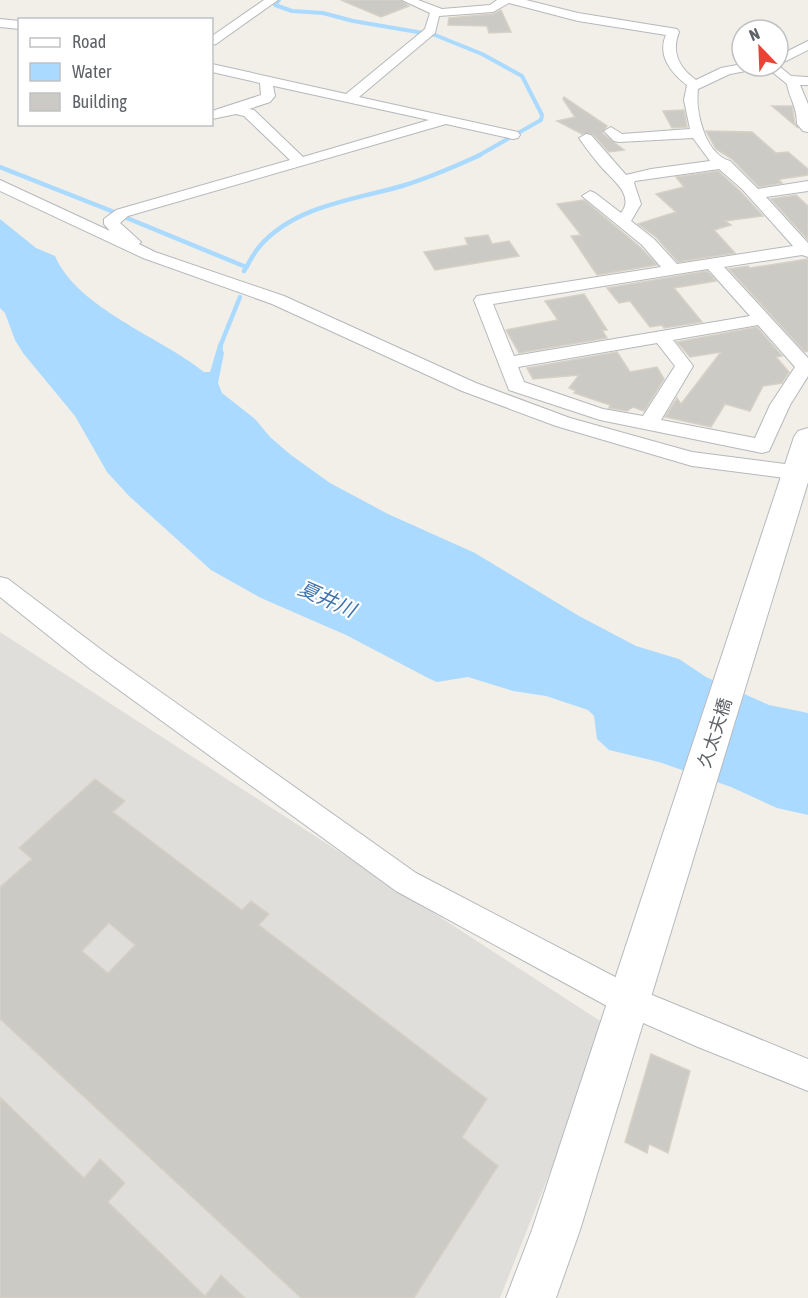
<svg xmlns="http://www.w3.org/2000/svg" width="808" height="1298" font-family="'Asap Condensed','Noto Sans JP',sans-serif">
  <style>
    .industrial { fill: #e0deda }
    .water { fill: #aadaff }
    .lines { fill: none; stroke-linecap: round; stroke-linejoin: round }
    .stream-far1 { stroke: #aadaff; stroke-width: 4 }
    .stream { stroke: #aadaff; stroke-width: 4.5 }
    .building { fill: #cccac5; stroke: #d6d1c6; stroke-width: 1.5; fill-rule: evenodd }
    .street-casing { stroke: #b5b8bc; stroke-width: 2 }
    .secondary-casing { stroke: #b6babf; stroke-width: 2 }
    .street { fill: #fff; fill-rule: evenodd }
    .secondary { fill: #fff; fill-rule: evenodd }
    .labels { text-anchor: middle; stroke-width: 4.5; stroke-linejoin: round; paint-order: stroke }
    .street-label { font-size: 18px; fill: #5f6368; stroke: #fff }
    .water-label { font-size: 20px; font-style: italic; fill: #4174aa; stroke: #fff }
  </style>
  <rect width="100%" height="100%" fill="#f1efe8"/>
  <path class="industrial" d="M0,632L608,1026L500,1298H0Z"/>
  <path class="water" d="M0,219L36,248L55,256C78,309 161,337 204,372H210L219,342L224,353L218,383L222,393L255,419L270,437L291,455L330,483L388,514L475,553L579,616L636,646L679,659L706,677L769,705L808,713V815L777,808L731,787L659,762L609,750L597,739L594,716L588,710L546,696L513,691L468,677L437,682L430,679L346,635L261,598L211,570L129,496L107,472L75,416L23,353L15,340L5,313L0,308Z"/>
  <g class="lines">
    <path class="stream-far1" d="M279,0L275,5L292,11L323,13L353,21L435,35L482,54L522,76L542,115L541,120L476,157"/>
    <g class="stream">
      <path d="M0,167L114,212"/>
      <path d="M122,216L246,267"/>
      <path d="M244,271C249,263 253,254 259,247C294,206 353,200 402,186C428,178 454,167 480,155"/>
      <path d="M220,353L221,344L240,297"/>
    </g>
  </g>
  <g class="building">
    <path d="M341,0H400L409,6L381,17Z"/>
    <path d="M501,10L511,32L489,33L487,26L448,25L449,18L493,14Z"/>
    <path d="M564,97L607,126L602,133L624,150L609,152L593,134H582L557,121L575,117L563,99Z"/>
    <path d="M772,106H792L795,124L798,128Z"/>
    <path d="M684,110L687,127L672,128L663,111Z"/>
    <path d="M706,131L752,132L776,153L788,152L808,169V175L781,179L779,180L782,183L759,187L732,159L716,149Z"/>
    <path d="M718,171L740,191L763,216L725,221L731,225L714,230L735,253L678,262L656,237L638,224L676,212L656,194L684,187L676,177Z"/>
    <path d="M796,195L808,206V240L771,199Z"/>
    <path d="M584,200L640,247L657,265L597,275L571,236L581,235L557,204Z"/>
    <path d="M488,235L492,244L509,241L519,256L435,270L424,252L468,245L465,238Z"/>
    <path d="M808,259V351L805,352L729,269L748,266L750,268Z"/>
    <path d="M707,271L716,281L674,288L702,322L664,328L662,325L650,327L630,301L619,303L607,288Z"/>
    <path d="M584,294L607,330H602L607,338L519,353L506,330L558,320L545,301Z"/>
    <path d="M757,327L782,356L776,357L789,372L782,383L763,386L750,411L725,404L711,427L665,417L677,398L681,404L721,352L690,357L677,342Z"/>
    <path d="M617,352L630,372L657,367L664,379L644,411L633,407L627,411L609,408L610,405L574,393L576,391L569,388L579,375L533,379L527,368Z"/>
    <path d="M95,779L125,801L113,812L242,910L251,901L269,914L259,925L487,1099L462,1137L498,1166L414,1298H301L0,1019V887L32,859L19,848ZM109,923L135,945L108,973L82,951Z"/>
    <path d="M651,1054L690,1071L668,1153L649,1144L647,1153L625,1142Z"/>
    <path d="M0,1097L84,1178L100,1159L125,1183L108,1202L205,1296L221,1275L245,1298H0Z"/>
  </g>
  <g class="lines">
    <defs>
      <g id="street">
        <path d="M264,0H278L216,44L212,45V36Z"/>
        <path d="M402,0H418L442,9L490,5L497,0H526L578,13L677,29L679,32C671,52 679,68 696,80L721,68L742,64V66H757L756,69L730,74L698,89C695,112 705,154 730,161L758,189L808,181V191L766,197L808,243V257L802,255L724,267L808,358V376L790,405L769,451L762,453L600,420L509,390L474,300L477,296L483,295L661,267L642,245L582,196L590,191L595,193L621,213C635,196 613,180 603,169C594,159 586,148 579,138L586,134L591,135L626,175L651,169L710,161L693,138L619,142L614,141L604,131L611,127L622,134L690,129L684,100L687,85C671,73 657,55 666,35L578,21L509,3L493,12L439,16L435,33L359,97L518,132L520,135L518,138L513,139L446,124L128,216L120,223L141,242L139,244L155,252L284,296L476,383L570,418L692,452L808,467V481L692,466L556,426L462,391L272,304L143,258L0,191V180L110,231L104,224V219L116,210L290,160L244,116L236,114L212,119V111L261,95L260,83L212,72V64L346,94L425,29L430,13ZM273,86H274L429,120L303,157L254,110L249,109L270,102L275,96ZM719,169L742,189L793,246L677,264L654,239L631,221L641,204L634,183L635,181ZM708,269L750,316L514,356L493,304ZM758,325L795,367L770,405L755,438L661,420L693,366L673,340ZM657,343L675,366L643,416L603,409L524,382L518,367Z"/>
        <path d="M0,19L20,21V29L0,27Z"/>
        <path d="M808,41V50L778,65V56Z"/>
        <path d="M778,65L791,76L808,77V85H800L808,104V132L803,131L797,124C797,106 790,100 787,84L765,66Z"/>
        <path d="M0,577L8,579L107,654L416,873L640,990L808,1059V1091L698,1047L618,1012L396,891L89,668L0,597Z"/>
      </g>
      <path id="secondary" d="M808,428V482L580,1230L556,1298H506L532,1230L794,437L798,431Z"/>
    </defs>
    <use href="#street" class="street-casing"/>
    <use href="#secondary" class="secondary-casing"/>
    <use href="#street" class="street"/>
    <use href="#secondary" class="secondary"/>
  </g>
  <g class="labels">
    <g class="street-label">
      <text transform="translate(715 733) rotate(-72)" y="6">久太夫橋</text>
    </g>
    <g class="water-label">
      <text transform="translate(327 599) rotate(24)" y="7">夏井川</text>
    </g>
  </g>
  <rect x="18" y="18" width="195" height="108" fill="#ffffff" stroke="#bfc1c3" stroke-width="1.5"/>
  <rect x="30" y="38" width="30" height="9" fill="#ffffff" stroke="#bfc1c3" stroke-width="1.5"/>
  <text x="72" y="48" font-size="18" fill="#5f6368">Road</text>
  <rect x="30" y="63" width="30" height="18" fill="#aadaff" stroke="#bfc1c3" stroke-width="1.5"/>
  <text x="72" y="78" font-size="18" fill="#5f6368">Water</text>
  <rect x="30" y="93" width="30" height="18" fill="#cccac5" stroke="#bfc1c3" stroke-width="1.5"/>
  <text x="72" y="108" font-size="18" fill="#5f6368">Building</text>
  <g transform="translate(760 48) rotate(337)"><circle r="28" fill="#ffffff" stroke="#bfc1c3" stroke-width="1.5"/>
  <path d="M0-4.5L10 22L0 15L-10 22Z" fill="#ea4335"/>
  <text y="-9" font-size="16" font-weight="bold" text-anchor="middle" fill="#5f6368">N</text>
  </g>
</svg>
